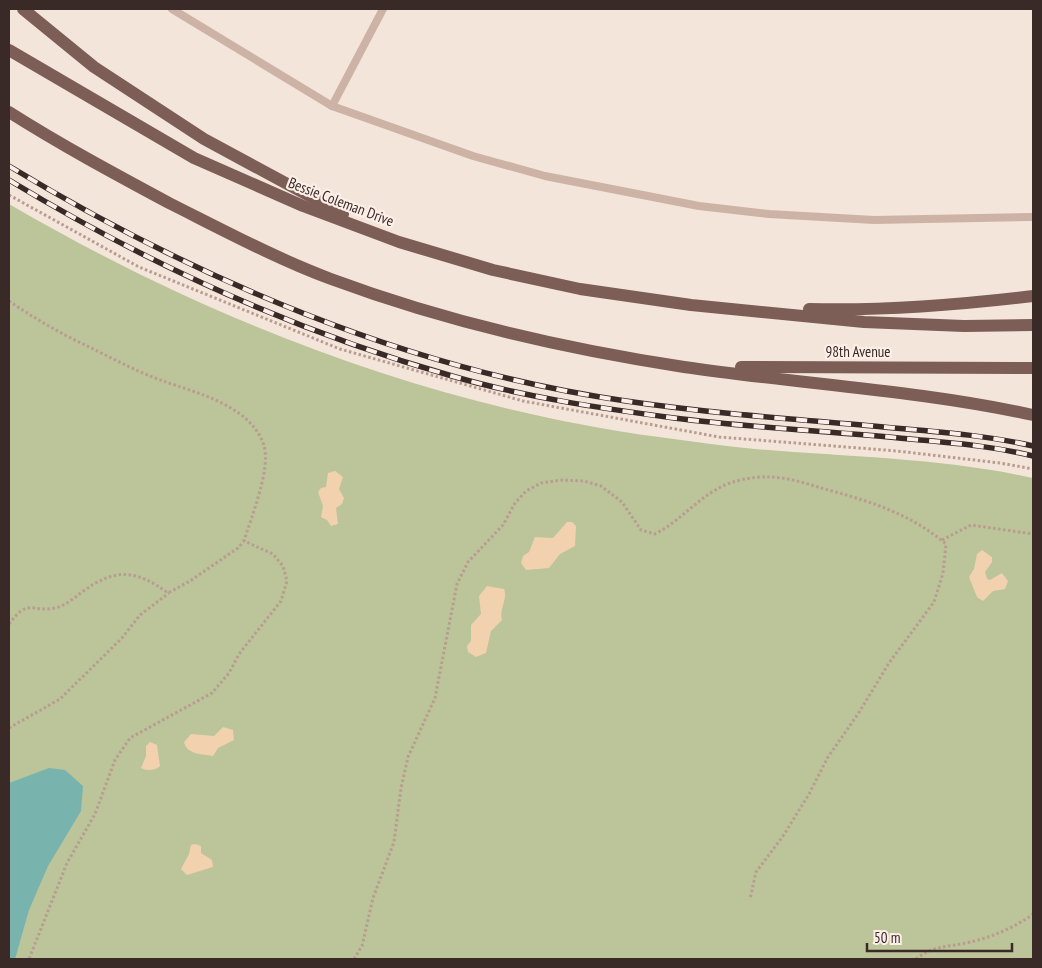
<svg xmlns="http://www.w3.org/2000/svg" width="1042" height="968" font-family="'PT Sans Narrow',sans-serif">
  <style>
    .green { fill: #bcc49a }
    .sand { fill: #f2d1af }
    .water { fill: #78b3ad }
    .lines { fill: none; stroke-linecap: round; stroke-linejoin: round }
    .path { stroke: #b99c90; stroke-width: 3; stroke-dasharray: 2.5 2.5; stroke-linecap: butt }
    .service { stroke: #cdb2a6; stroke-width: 8 }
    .primary { stroke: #7c5e57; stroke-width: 12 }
    .rail-casing { stroke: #392a28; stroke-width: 5.5 }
    .rail { stroke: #fbefe8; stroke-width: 4; stroke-dasharray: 11; stroke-linecap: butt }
    .labels { text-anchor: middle; stroke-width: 4.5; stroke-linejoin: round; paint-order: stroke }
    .street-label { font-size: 15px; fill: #392a28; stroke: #fbefe8 }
  </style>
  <rect width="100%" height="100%" fill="#f4e5db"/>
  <path class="green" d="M9,204C208,320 429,406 659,437C691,441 723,446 755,449C848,457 942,458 1033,478V959H9Z"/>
  <g class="sand">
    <path d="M335,471L343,477L339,489L344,498L342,504L336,508L338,524L331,526L327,520L321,517L323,506L318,492L321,488L326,487L328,473Z"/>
    <path d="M567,522H572L576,526L575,546L560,554L549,568L526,570L521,563L523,556L529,552L535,537L553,538Z"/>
    <path d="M982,550L992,557V562L985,572L987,579L990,580L1002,573L1008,581L1005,589L993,591L983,601L977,597L969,577L974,569L977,554Z"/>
    <path d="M487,586L504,589C508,600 499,608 502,620L491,631L486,653L476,657L468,652L467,646L471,641V625L481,614L479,596Z"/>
    <path d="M223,727L233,730L234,740L218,748L213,756C202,754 187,755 184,742L191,734L214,736Z"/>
    <path d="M150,742L157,745L160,766C156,771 146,771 141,768L146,756V746Z"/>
    <path d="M195,844L201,846V853L212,860L213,867L187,875L181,869L189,854L191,845Z"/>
  </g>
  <path class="water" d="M49,768L65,770L83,786L81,811L48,866L29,910L15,959H9V783Z"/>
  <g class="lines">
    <g class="path">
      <path d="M9,195L139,267L340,349L523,401L719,437L897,451L1000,463L1033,469"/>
      <path d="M9,301C31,316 56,331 81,343C108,356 135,371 163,381C197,393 252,406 264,446C271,469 251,518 244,541"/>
      <path d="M942,540L971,525L1033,534"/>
      <path d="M9,624C29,597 31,613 55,608C65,606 74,598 82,592C115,568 135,569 168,593L190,581L238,548L244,541L273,554L283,566L287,581L281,601L239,654L229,673L212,693L130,738L115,760L95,814L67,863L29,959"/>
      <path d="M9,728L60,699L122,638L140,615L169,593"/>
      <path d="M354,959L362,946L373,898L394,842L401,788L408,757L435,698L457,584L468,562L503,525L515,503L526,491L541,483L562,480L584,481L601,486L622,502L641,530L655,534C680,521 694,502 717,489C730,481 754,476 769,477C786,477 805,483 821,488C866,500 910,513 946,544L943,573L934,602L889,663L858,714L828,757L809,794L783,836L756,872L750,899"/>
      <path d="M916,959C932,946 947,947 966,943C990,938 1014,928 1033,914"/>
    </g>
    <g class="service">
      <path d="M172,9L332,106L473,156L545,176L699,206L769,214L874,220L1033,217"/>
      <path d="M332,106L383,9"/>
    </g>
    <g class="primary">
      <path d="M23,9L94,67L204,139L343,214"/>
      <path d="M9,50L194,158L303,206L399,242L493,270L580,289L691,305L864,322L964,326L1033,325"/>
      <path d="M9,112C61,145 115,174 169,203C223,230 275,258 331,279C444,321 565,349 684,367C800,384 918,390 1033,415"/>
      <path d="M809,309C884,311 958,305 1033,296"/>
      <path d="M741,367L1033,368"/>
    </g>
    <defs>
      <g id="rail">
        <path d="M9,166C196,279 408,370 626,401C708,413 790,419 873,426C926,431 981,434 1033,446"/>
        <path d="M9,180C146,263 297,332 452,376C524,397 599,408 674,418C753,428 832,431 910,439C952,443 993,446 1033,456"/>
      </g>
    </defs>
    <use href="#rail" class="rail-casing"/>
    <use href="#rail" class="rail"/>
  </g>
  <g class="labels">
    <g class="street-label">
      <text transform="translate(341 202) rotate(21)" y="5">Bessie Coleman Drive</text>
      <text x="858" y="357">98th Avenue</text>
    </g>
  </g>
  <rect width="1042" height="968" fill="none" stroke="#392a28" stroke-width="20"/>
  <path d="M867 943v8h145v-8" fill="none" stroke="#392a28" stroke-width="2.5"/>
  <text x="874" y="943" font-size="15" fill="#392a28" stroke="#fbefe8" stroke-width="4" paint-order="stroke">50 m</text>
</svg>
